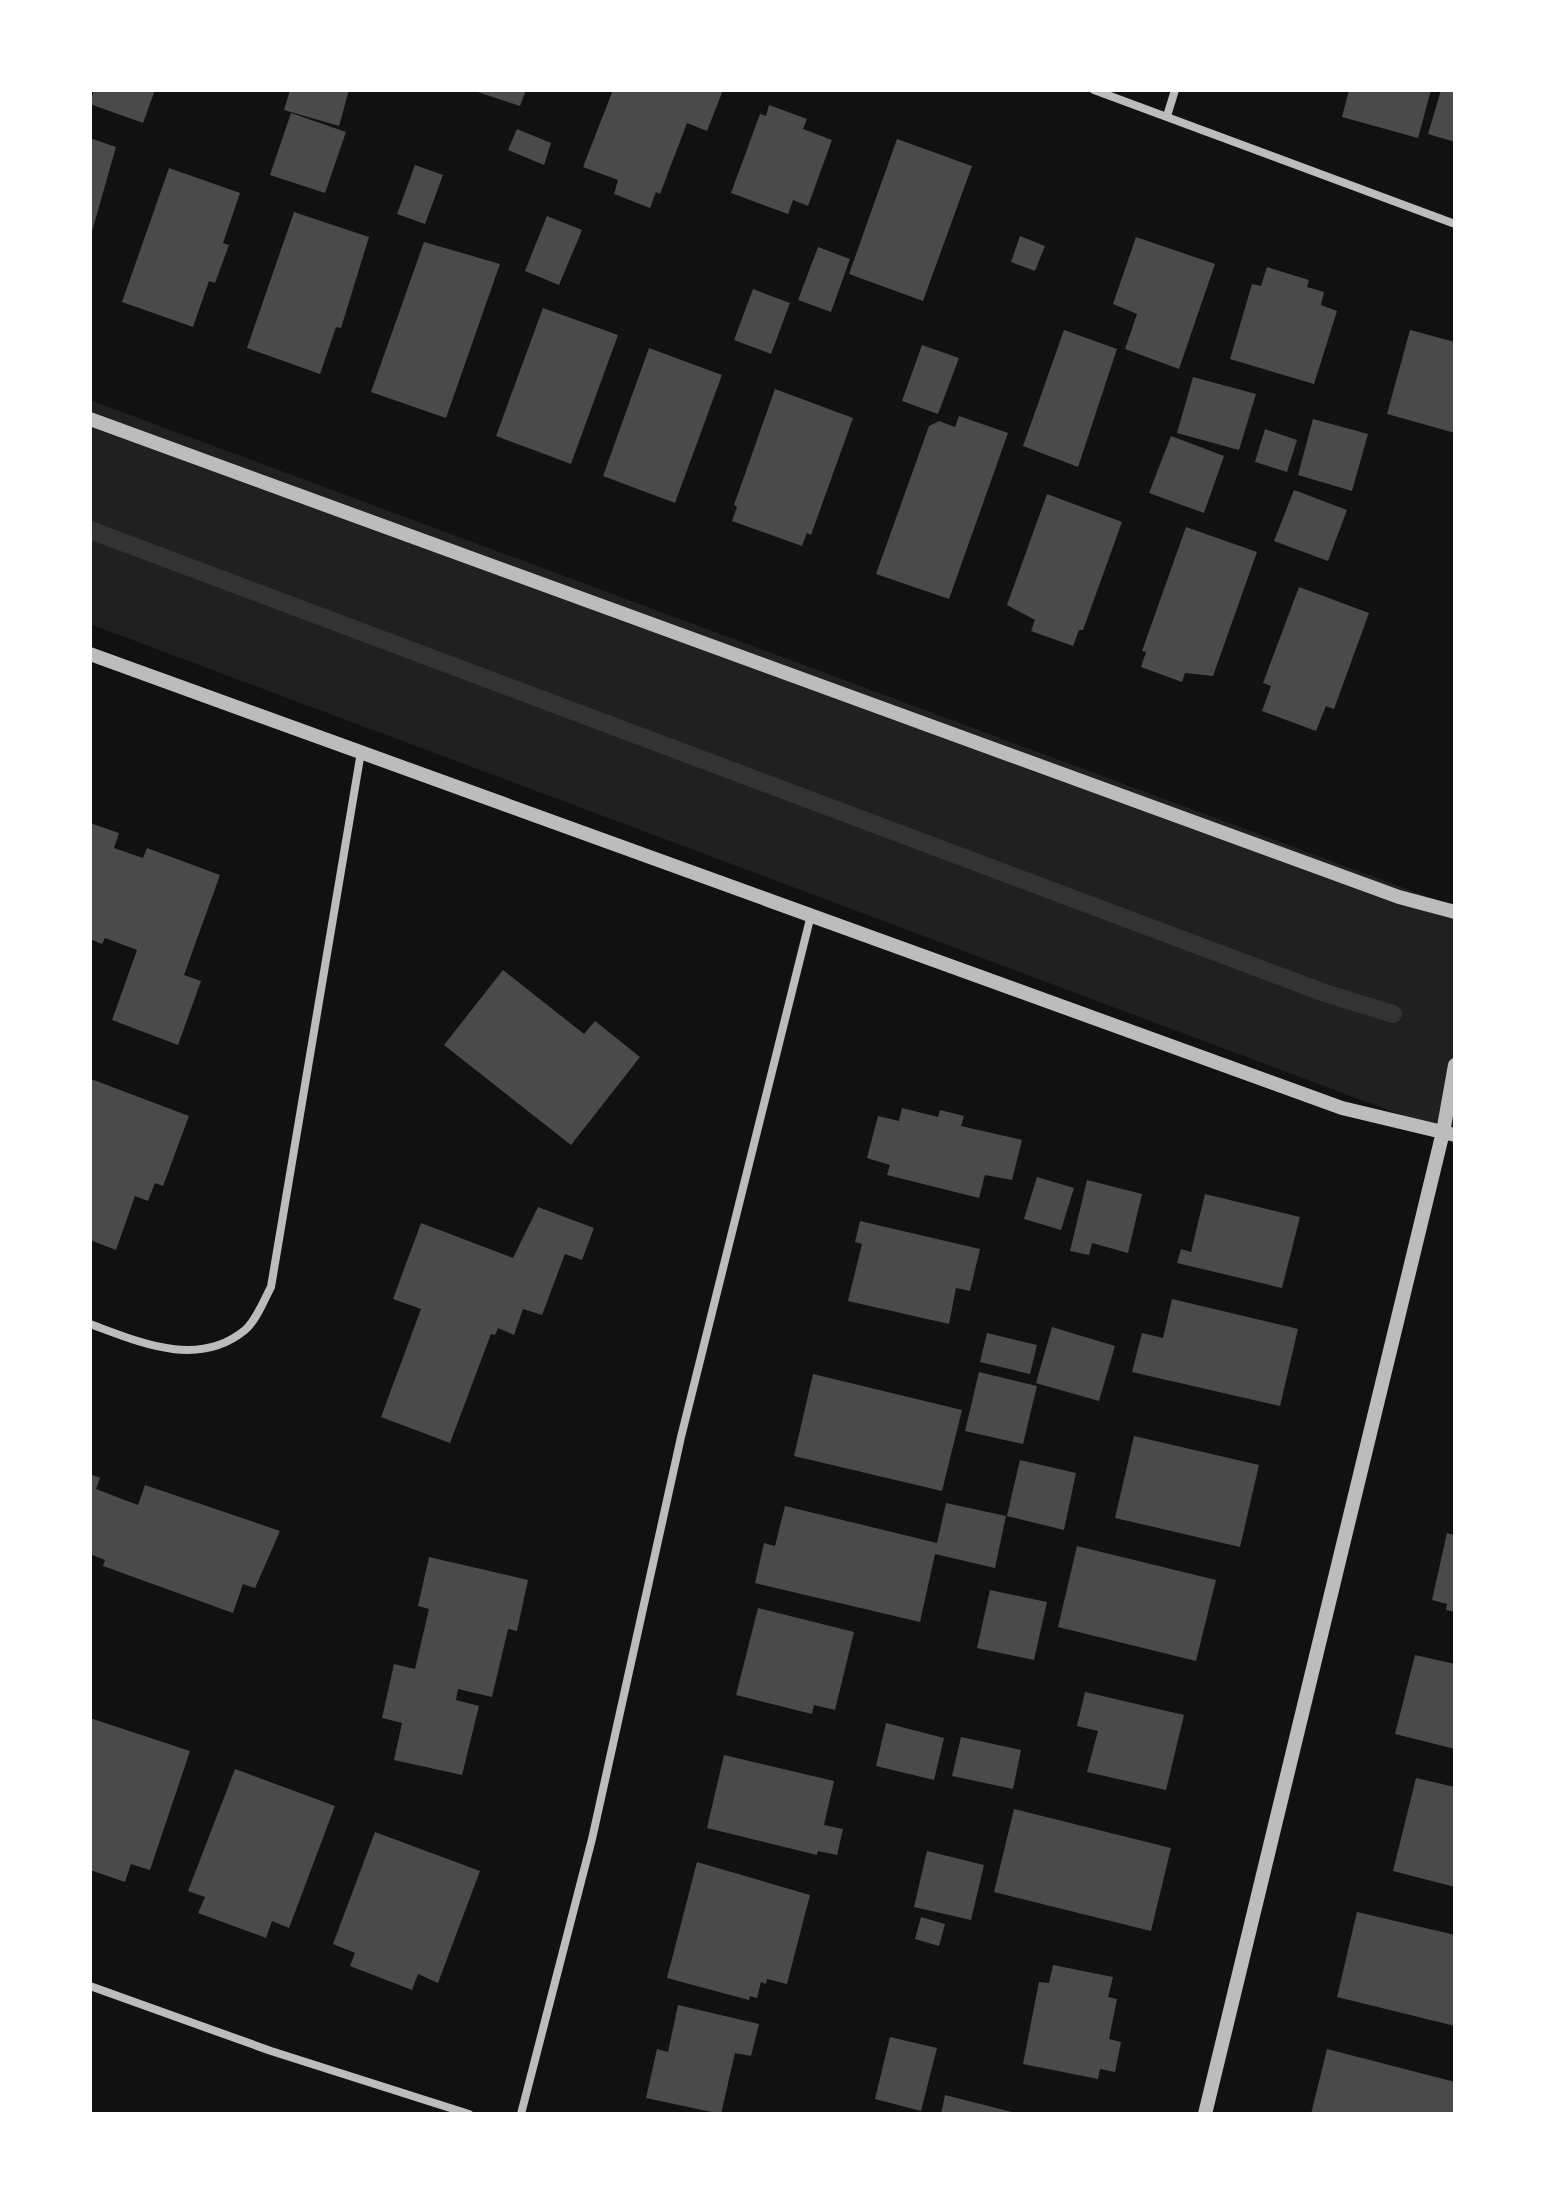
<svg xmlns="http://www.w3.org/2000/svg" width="1545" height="2204" font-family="Helvetica,sans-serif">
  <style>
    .green { fill: #202020 }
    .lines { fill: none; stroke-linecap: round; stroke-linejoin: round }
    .stream { stroke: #333; stroke-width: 18 }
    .building { fill: #4a4a4a }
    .minor { stroke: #bcbcbc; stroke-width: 8 }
    .tertiary { stroke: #bcbcbc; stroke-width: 14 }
  </style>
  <rect width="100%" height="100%" fill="#111"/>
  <path class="green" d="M90,400L1455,907V1135L90,624Z"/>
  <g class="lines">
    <path class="stream" d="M90,530L1322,992L1393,1014"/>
  </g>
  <g class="building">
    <path d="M94,90H155L143,123L90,104Z"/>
    <path d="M290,90H349L339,126L284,110Z"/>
    <path d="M472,90H526L520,106Z"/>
    <path d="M613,90H723L707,131L687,123L660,194L656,192L650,208L614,194L618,180L583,167Z"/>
    <path d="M1349,90H1431L1418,138L1342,117Z"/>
    <path d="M1441,90H1455V142L1428,134Z"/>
    <path d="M769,105L807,119L803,129L832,140L808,206L793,200L788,214L731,193L760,114L766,116Z"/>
    <path d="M291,113L346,132L325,193L270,175Z"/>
    <path d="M517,129L551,143L544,165L508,150Z"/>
    <path d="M90,138L116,147L91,235H90Z"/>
    <path d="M897,139L972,166L923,301L849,274Z"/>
    <path d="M415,165L443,175L425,224L397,214Z"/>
    <path d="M169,168L240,193L223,243L229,245L215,283L209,281L193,327L122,302Z"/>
    <path d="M294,212L369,237L341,328L336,327L320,374L247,348Z"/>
    <path d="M547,216L582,230L559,285L525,271Z"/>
    <path d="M1020,236L1045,246L1035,271L1011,262Z"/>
    <path d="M1136,237L1215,264L1179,369L1125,349L1137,314L1113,304Z"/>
    <path d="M424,242L500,264L446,418L371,392Z"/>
    <path d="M818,247L850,259L831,312L798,300Z"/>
    <path d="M1267,267L1309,280L1307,287L1324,292L1321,305L1337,311L1314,384L1230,359L1252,284L1261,286Z"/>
    <path d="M753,289L790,303L771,354L734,340Z"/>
    <path d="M543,308L618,335L571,464L496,436Z"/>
    <path d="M1064,330L1117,349L1078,467L1023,446Z"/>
    <path d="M1410,330L1455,342V433L1387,414Z"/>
    <path d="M922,345L959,358L938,414L902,401Z"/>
    <path d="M649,348L722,375L675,503L603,476Z"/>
    <path d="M1193,377L1256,394L1239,450L1177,433Z"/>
    <path d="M775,389L853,418L811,535L807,533L802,546L732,521L737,507L734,505Z"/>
    <path d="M959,416L1008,433L949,599L876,574L929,426L939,421L955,427Z"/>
    <path d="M1313,419L1368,434L1352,491L1298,475Z"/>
    <path d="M1265,429L1297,440L1287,472L1255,462Z"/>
    <path d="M1171,436L1224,456L1204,513L1149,493Z"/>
    <path d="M1294,490L1347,510L1328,561L1274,541Z"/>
    <path d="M1047,494L1122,522L1083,630H1079L1073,646L1031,631L1035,620L1007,605Z"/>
    <path d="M1186,527L1257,552L1213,676L1185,673L1182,682L1141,667L1146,652L1142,651Z"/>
    <path d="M1299,587L1369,613L1334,709L1326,706L1316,731L1262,711L1271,686L1263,683Z"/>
    <path d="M90,823L119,833L114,848L143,858L147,848L220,875L184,975L201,981L178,1045L112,1020L137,950L105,938L102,944L90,939Z"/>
    <path d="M503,970L584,1034L595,1021L640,1057L571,1145L444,1045Z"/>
    <path d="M91,1079L189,1116L163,1186L155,1183L148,1201L135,1196L116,1250L90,1240Z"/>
    <path d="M902,1108L938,1117L940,1110L964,1116L961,1126L1022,1140L1012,1180L985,1175L979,1198L887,1175L890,1165L867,1158L878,1116L899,1121Z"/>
    <path d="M1037,1177L1074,1188L1061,1230L1024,1219Z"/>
    <path d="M1087,1180L1142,1194L1128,1253L1092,1243L1089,1255L1070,1251Z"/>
    <path d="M1205,1194L1300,1217L1282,1288L1177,1263L1181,1249L1191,1252Z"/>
    <path d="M538,1207L594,1228L582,1260L565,1254L542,1315L523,1309L514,1335L498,1328L495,1335L491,1334L450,1443L381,1417L421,1309L393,1299L421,1223L513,1258Z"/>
    <path d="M860,1221L980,1249L970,1291L956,1288L949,1324L848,1301L862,1244L855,1242Z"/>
    <path d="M1172,1299L1298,1329L1280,1406L1132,1372L1142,1333L1163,1338Z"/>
    <path d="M1052,1327L1115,1346L1099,1401L1036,1383Z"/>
    <path d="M987,1333L1037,1345L1030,1374L980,1362Z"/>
    <path d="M979,1372L1037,1386L1023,1444L965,1431Z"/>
    <path d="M813,1374L962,1410L942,1491L794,1456Z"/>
    <path d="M1134,1436L1259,1465L1240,1547L1115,1518Z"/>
    <path d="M1020,1460L1076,1473L1064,1530L1007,1516Z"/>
    <path d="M90,1474L100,1478L96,1489L138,1505L145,1485L280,1531L255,1588L243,1584L233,1613L103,1566L105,1560L90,1554Z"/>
    <path d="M946,1503L1006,1516L995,1568L935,1554L920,1622L755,1583L764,1543L775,1546L785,1506L937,1543Z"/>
    <path d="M1447,1533L1455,1535V1612L1446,1610L1447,1604L1432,1600Z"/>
    <path d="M1077,1546L1216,1580L1196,1661L1058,1627Z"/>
    <path d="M429,1557L528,1580L517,1631L508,1629L492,1697L458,1689L456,1700L479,1706L462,1775L394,1760L402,1723L382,1718L394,1664L415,1669L429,1609L418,1606Z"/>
    <path d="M990,1590L1047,1602L1034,1660L977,1648Z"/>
    <path d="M758,1608L854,1632L835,1710L814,1705L812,1714L736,1695Z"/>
    <path d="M1415,1655L1455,1664V1749L1395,1734Z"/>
    <path d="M1085,1692L1184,1715L1166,1790L1087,1772L1098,1731L1077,1726Z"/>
    <path d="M90,1718L190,1751L150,1870L131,1864L125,1882L90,1870Z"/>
    <path d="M886,1723L944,1738L934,1780L876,1766Z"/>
    <path d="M961,1737L1021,1750L1013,1789L952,1776Z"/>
    <path d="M724,1755L834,1781L824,1825L843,1829L837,1855L818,1851L817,1855L707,1828Z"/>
    <path d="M235,1769L335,1806L289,1928L272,1921L266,1938L198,1913L205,1897L188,1891Z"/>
    <path d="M1416,1778L1455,1787V1887L1393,1871Z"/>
    <path d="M1014,1809L1171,1848L1151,1931L994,1892Z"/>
    <path d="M375,1832L480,1871L438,1983L418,1974L412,1990L350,1966L355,1953L333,1944Z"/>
    <path d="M927,1851L984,1865L971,1920L914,1907Z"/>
    <path d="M697,1862L810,1895L787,1984L767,1979L766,1984L761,1982L757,1998L750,1996L749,2000L667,1978Z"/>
    <path d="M1357,1912L1455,1935V2026L1337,1997Z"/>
    <path d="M921,1917L945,1924L939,1946L915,1939Z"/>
    <path d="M1053,1965L1113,1977L1108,1997L1117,1999L1109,2039L1121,2042L1115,2072L1100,2069L1098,2079L1023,2064L1039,1982L1049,1983Z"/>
    <path d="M678,2005L759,2024L751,2056L735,2053L721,2114L646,2098L657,2049L668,2052Z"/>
    <path d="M890,2037L937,2048L921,2111L875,2099Z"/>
    <path d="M1327,2049L1455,2082V2114H1311Z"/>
    <path d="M945,2095L1016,2113V2114H941Z"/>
  </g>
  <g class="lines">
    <g class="minor">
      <path d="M1094,90L1455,224"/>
      <path d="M1167,116L1175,90"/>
      <path d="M90,1324C139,1342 198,1369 245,1330C256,1321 264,1300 271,1287L361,752"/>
      <path d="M90,1986L271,2051L469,2114"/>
      <path d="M521,2114L592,1839L681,1437L811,915"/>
    </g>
    <g class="tertiary">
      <path d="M90,419L1399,897L1455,912"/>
      <path d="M90,654L1342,1108L1455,1135"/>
      <path d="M1205,2114L1443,1132L1455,1065"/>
    </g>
  </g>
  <rect width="1545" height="2204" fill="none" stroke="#ffffff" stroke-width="184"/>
</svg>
